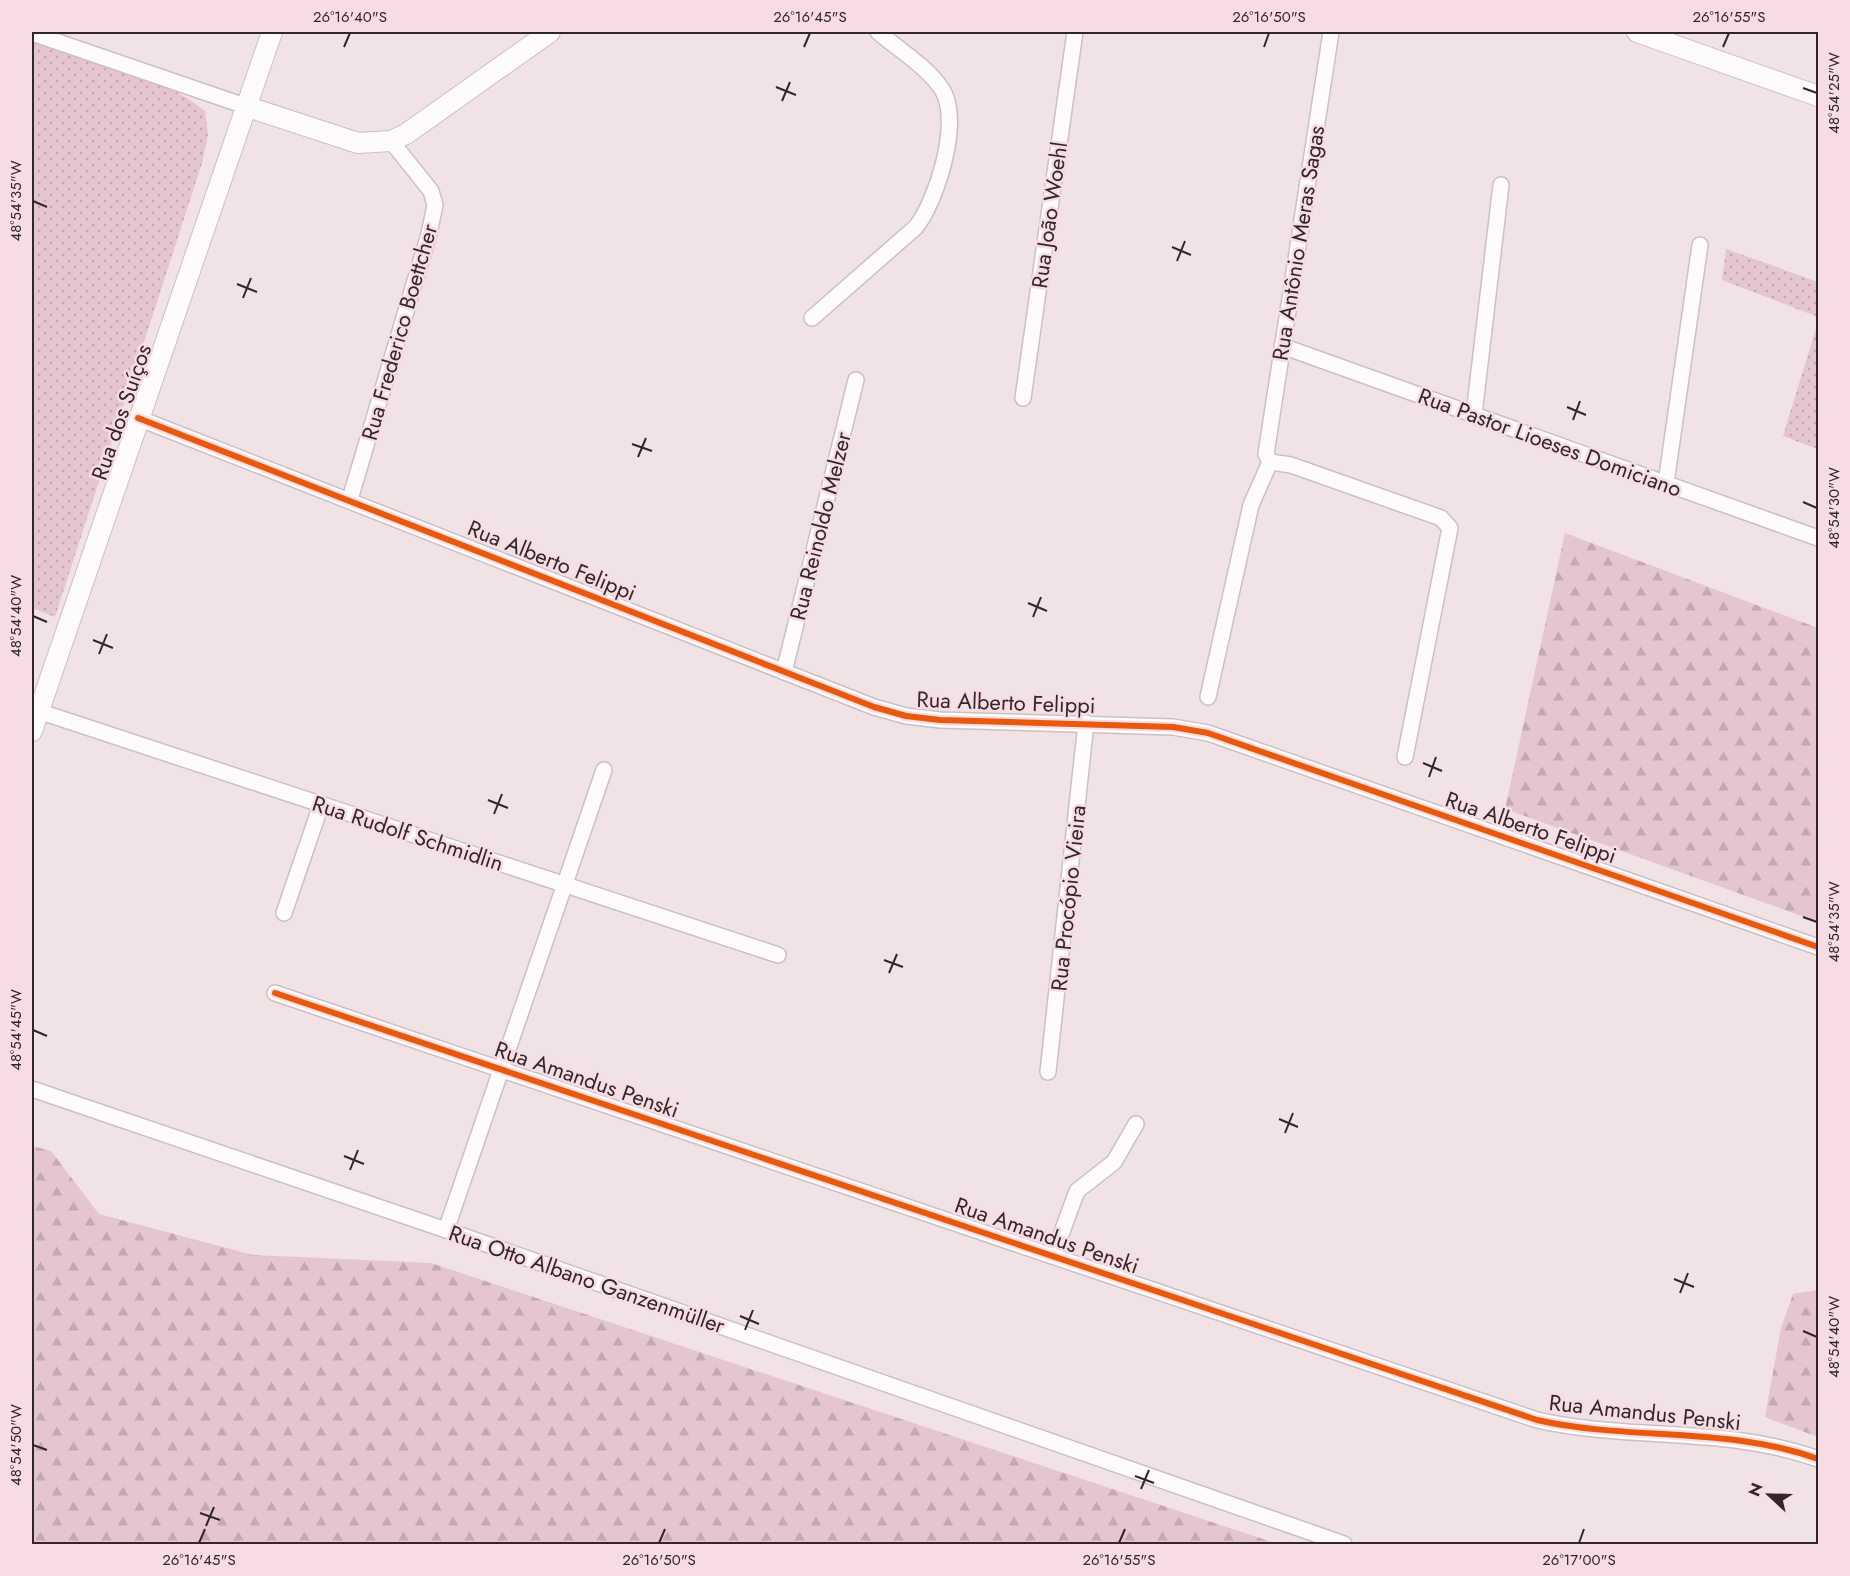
<svg xmlns="http://www.w3.org/2000/svg" width="1850" height="1576" font-family="Jost,sans-serif">
  <style>
    .grass { fill: url(#grass-dots) }
    .forest { fill: url(#forest-firs) }
    .lines { fill: none; stroke-linecap: round; stroke-linejoin: round }
    .minor-casing { stroke: #ccc0c3; stroke-width: 18 }
    .tertiary-casing { stroke: #ccc0c3; stroke-width: 22 }
    .minor { stroke: #fdfbfb; stroke-width: 15 }
    .tertiary { stroke: #fdfbfb; stroke-width: 20 }
    .cycleway-casing { stroke: #f7dce3; stroke-width: 10 }
    .cycleway { stroke: #e8590c; stroke-width: 6 }
    .ticks { fill: none; stroke: #31272a; stroke-width: 2 }
    .labels { text-anchor: middle; stroke-width: 5; stroke-linejoin: round; paint-order: stroke }
    .street-label { font-size: 22px; fill: #31272a; stroke: #f7dce3 }
    .neatline { fill: none; stroke: #31272a; stroke-width: 2 }
    .ticks-label { font-size: 15px; text-anchor: middle; fill: #31272a }
  </style>
  <defs>
    <pattern id="grass-dots" width="8" height="8" patternUnits="userSpaceOnUse" patternTransform="scale(1.5)"><rect width="8" height="8" fill="#e5c5ce"/><path d="M2 2h.1M6 6h.1" fill="none" stroke="#c5a9b1" stroke-width="1.8" stroke-linecap="round"/></pattern>
    <pattern id="forest-firs" width="22" height="20" patternUnits="userSpaceOnUse" patternTransform="scale(1.5)"><rect width="22" height="20" fill="#e5c5ce"/><path d="M5 1l3.5 6h-7zM16 11l3.5 6h-7z" fill="#c5a9b1"/></pattern>
  </defs>
  <rect width="100%" height="100%" fill="#f1e2e6"/>
  <g class="grass">
    <path d="M32,41C90,60 157,73 205,111L208,135L202,163L55,617L32,608Z"/>
    <path d="M1726,249L1818,282V317L1722,280Z"/>
    <path d="M1818,322V449L1783,436Z"/>
  </g>
  <g class="forest">
    <path d="M1565,533L1818,628V922L1505,809Z"/>
    <path d="M32,1146L51,1151L99,1214L253,1255L431,1263L1278,1544H32Z"/>
    <path d="M1818,1290V1437L1765,1417L1781,1328L1793,1294Z"/>
  </g>
  <g class="lines">
    <defs>
      <g id="minor">
        <path d="M32,33L245,106"/>
        <path d="M812,318L916,227C937,200 961,123 943,91C929,68 898,49 878,32"/>
        <path d="M1282,346L1818,538"/>
        <path d="M1023,398L1075,32"/>
        <path d="M1474,414L1501,185"/>
        <path d="M138,418L874,707L906,716L940,720L1173,727L1208,733L1818,947"/>
        <path d="M1270,462L1291,465L1441,518L1450,528L1405,757"/>
        <path d="M1666,483L1700,245"/>
        <path d="M350,499L429,234L435,205L431,191L391,141"/>
        <path d="M784,672L856,380"/>
        <path d="M1208,697L1251,505L1270,462L1266,454L1331,32"/>
        <path d="M38,711L778,955"/>
        <path d="M284,913L321,805"/>
        <path d="M275,993L1537,1420C1630,1441 1727,1426 1818,1459"/>
        <path d="M1048,1072L1086,723"/>
        <path d="M32,1089L446,1230L1344,1544"/>
        <path d="M446,1230L604,770"/>
        <path d="M1053,1256L1077,1191L1114,1162L1136,1124"/>
      </g>
      <g id="tertiary">
        <path d="M1637,32L1818,96"/>
        <path d="M245,106L358,143L391,141L406,134L550,32"/>
        <path d="M32,731L272,32"/>
      </g>
    </defs>
    <use href="#minor" class="minor-casing"/>
    <use href="#tertiary" class="tertiary-casing"/>
    <use href="#minor" class="minor"/>
    <use href="#tertiary" class="tertiary"/>
    <defs>
      <g id="cycleway">
        <path d="M138,418L874,707L906,716L940,720L1173,727L1208,733L1818,947"/>
        <path d="M275,993L1537,1420C1630,1441 1727,1426 1818,1459"/>
      </g>
    </defs>
    <use href="#cycleway" class="cycleway-casing"/>
    <use href="#cycleway" class="cycleway"/>
  </g>
  <path class="ticks" d="M344,47L350,33M804,47L810,33M1264,47L1269,33M1723,47L1729,33M776,87L796,95M1803,88L1817,93M782,101L790,82M33,201L47,207M1172,247L1191,255M1177,261L1185,241M237,284L257,292M243,298L251,278M1567,407L1586,415M1573,420L1580,401M632,444L652,451M638,457L646,438M1803,502L1817,508M1028,603L1047,611M33,616L47,622M1033,617L1041,597M93,640L113,648M99,654L107,634M1423,763L1442,771M1429,777L1436,757M488,800L508,808M494,814L502,794M1803,917L1817,922M884,960L903,967M889,973L897,954M33,1030L47,1036M1279,1119L1298,1127M1285,1133L1293,1113M344,1156L364,1164M350,1170L358,1150M1674,1279L1694,1287M1680,1293L1688,1273M740,1316L759,1324M745,1330L753,1310M1803,1331L1817,1337M33,1445L47,1450M1135,1476L1154,1483M1141,1489L1149,1470M200,1513L220,1520M206,1526L214,1507M199,1543L205,1529M659,1543L665,1529M1119,1543L1125,1529M1579,1543L1584,1529"/>
  <g class="labels">
    <g class="street-label">
      <text transform="translate(1049 215) rotate(-82)" y="8">Rua João Woehl</text>
      <text transform="translate(1298 243) rotate(-81)" y="8">Rua Antônio Meras Sagas</text>
      <text transform="translate(399 332) rotate(-74)" y="8">Rua Frederico Boettcher</text>
      <text transform="translate(121 412) rotate(-71)" y="8">Rua dos Suíços</text>
      <text transform="translate(1550 442) rotate(20)" y="8">Rua Pastor Lioeses Domiciano</text>
      <text transform="translate(820 526) rotate(-76)" y="8">Rua Reinoldo Melzer</text>
      <text transform="translate(552 560) rotate(22)" y="8">Rua Alberto Felippi</text>
      <text transform="translate(1006 702) rotate(2)" y="8">Rua Alberto Felippi</text>
      <text transform="translate(1531 827) rotate(19)" y="8">Rua Alberto Felippi</text>
      <text transform="translate(408 833) rotate(18)" y="8">Rua Rudolf Schmidlin</text>
      <text transform="translate(1068 898) rotate(-84)" y="8">Rua Procópio Vieira</text>
      <text transform="translate(587 1079) rotate(19)" y="8">Rua Amandus Penski</text>
      <text transform="translate(1047 1235) rotate(19)" y="8">Rua Amandus Penski</text>
      <text transform="translate(587 1279) rotate(19)" y="8">Rua Otto Albano Ganzenmüller</text>
      <text transform="translate(1645 1412) rotate(6)" y="8">Rua Amandus Penski</text>
    </g>
  </g>
  <rect width="1850" height="1576" fill="none" stroke="#f7dce3" stroke-width="66"/>
  <g transform="translate(1769 1495) rotate(292)" stroke="#f7dce3" stroke-width="4.5" paint-order="stroke">
  <path d="M0-4.5L10 22L0 15L-10 22Z" fill="#31272a"/>
  <text y="-9" font-size="16" font-weight="bold" text-anchor="middle" fill="#31272a">N</text>
  </g>
  <rect x="33" y="33" width="1784" height="1510" class="neatline"/>
  <g class="ticks-label">
    <text x="350" y="22">26°16'40"S</text>
    <text x="810" y="22">26°16'45"S</text>
    <text x="1269" y="22">26°16'50"S</text>
    <text x="1729" y="22">26°16'55"S</text>
    <text transform="translate(1834 93) rotate(-90)" y="5">48°54'25"W</text>
    <text transform="translate(16 201) rotate(-90)" y="5">48°54'35"W</text>
    <text transform="translate(1834 508) rotate(-90)" y="5">48°54'30"W</text>
    <text transform="translate(16 616) rotate(-90)" y="5">48°54'40"W</text>
    <text transform="translate(1834 922) rotate(-90)" y="5">48°54'35"W</text>
    <text transform="translate(16 1030) rotate(-90)" y="5">48°54'45"W</text>
    <text transform="translate(1834 1337) rotate(-90)" y="5">48°54'40"W</text>
    <text transform="translate(16 1445) rotate(-90)" y="5">48°54'50"W</text>
    <text x="199" y="1565">26°16'45"S</text>
    <text x="659" y="1565">26°16'50"S</text>
    <text x="1119" y="1565">26°16'55"S</text>
    <text x="1579" y="1565">26°17'00"S</text>
  </g>
</svg>
